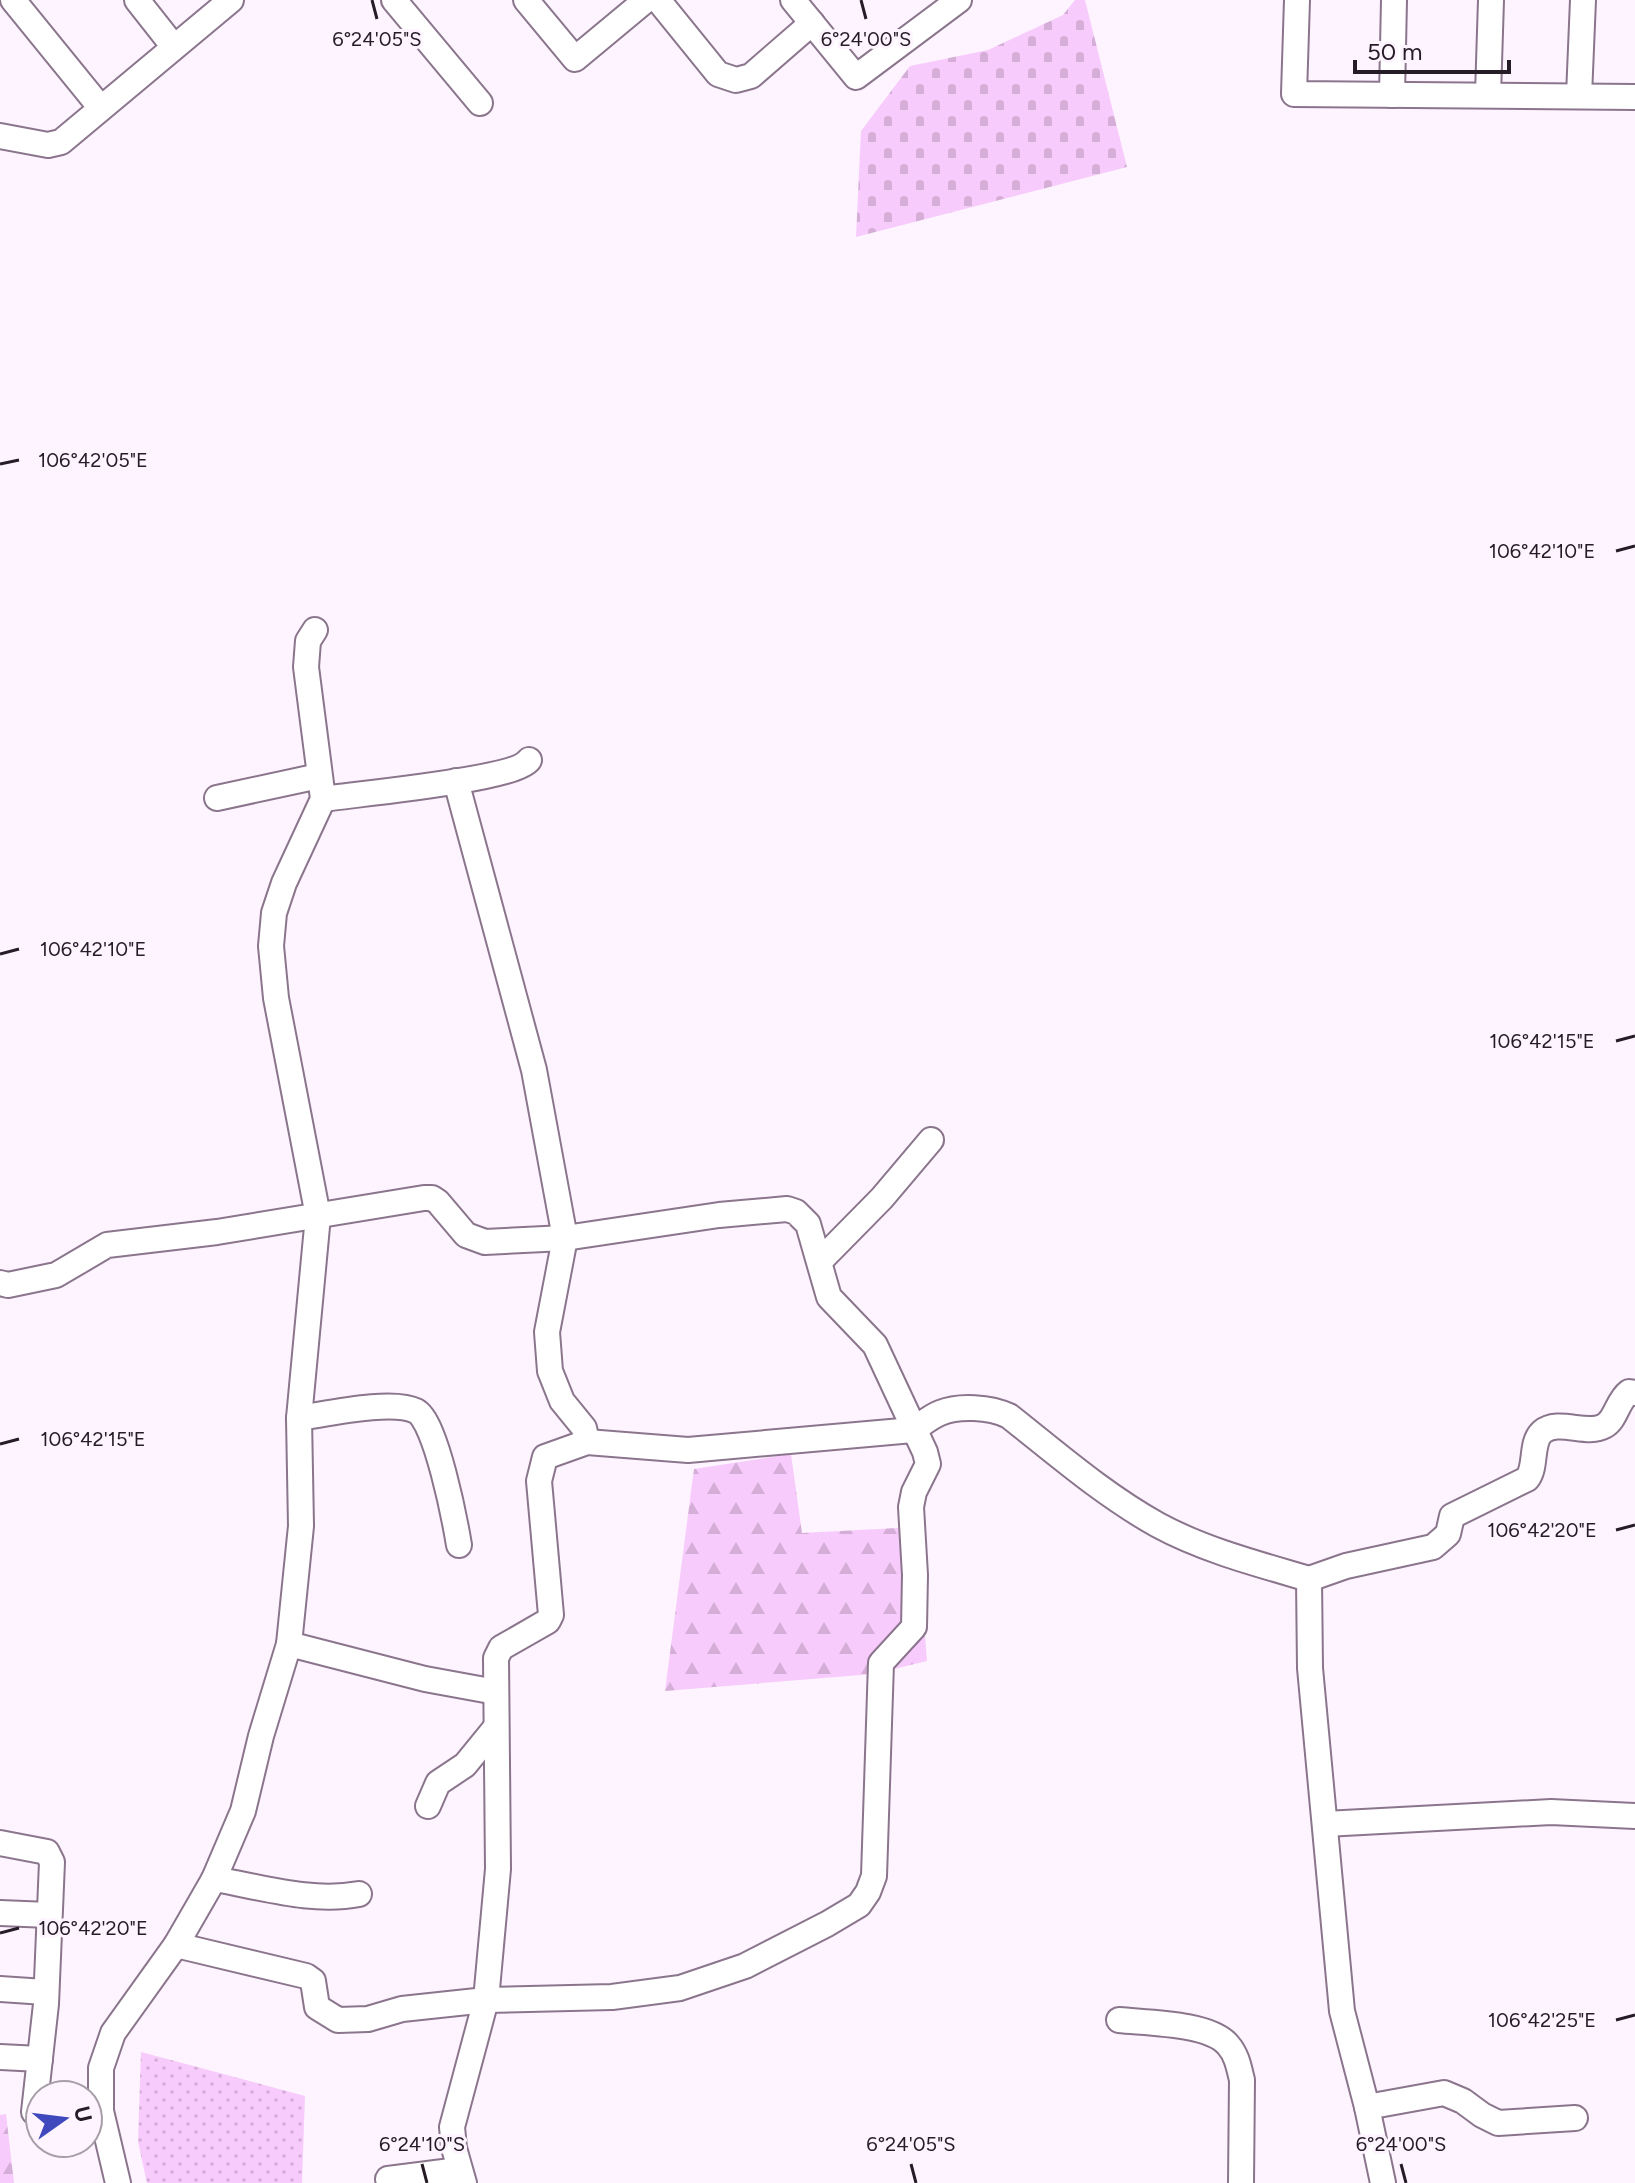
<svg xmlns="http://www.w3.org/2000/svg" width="1635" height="2183" font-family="Figtree,sans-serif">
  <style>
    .grass { fill: url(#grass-dots) }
    .forest { fill: url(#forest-firs) }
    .cemetery { fill: url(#cemetery-stones) }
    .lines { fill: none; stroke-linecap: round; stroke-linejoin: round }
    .minor-casing { stroke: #8b758d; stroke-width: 28 }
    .minor { stroke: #fff; stroke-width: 24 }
    .ticks { fill: none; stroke: #251c26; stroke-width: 3 }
    .ticks-label { font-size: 20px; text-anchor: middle; fill: #251c26; stroke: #fef4ff; stroke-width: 6; stroke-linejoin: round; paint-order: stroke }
  </style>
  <defs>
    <pattern id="grass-dots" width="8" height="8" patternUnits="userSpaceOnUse" patternTransform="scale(2)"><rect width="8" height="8" fill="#f7cbfb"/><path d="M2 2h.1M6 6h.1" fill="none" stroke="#d4aed7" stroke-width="1.8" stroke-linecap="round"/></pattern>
    <pattern id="forest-firs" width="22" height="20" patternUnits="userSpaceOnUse" patternTransform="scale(2)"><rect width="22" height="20" fill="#f7cbfb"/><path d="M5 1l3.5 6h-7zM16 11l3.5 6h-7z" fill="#d4aed7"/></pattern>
    <pattern id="cemetery-stones" width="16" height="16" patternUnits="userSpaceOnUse" patternTransform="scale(2)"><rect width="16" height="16" fill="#f7cbfb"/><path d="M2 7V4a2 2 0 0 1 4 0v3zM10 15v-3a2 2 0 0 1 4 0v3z" fill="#d4aed7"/></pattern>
  </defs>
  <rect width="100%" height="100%" fill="#fef4ff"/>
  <path class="grass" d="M141,2052L305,2096L302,2183H147L138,2142Z"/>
  <g class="forest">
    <path d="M791,1454L802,1533L916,1527L927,1661L873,1674L665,1691L694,1469Z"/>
    <path d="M6,2114L14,2183H0V2115Z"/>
  </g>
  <path class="cemetery" d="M1075,0H1085L1127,167L856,237L861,131L910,66L988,50L1063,15Z"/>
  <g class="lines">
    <defs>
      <g id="minor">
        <path d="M13,0L100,107"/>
        <path d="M137,0L174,47"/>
        <path d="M394,0L480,103"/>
        <path d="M526,0L575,59L646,0"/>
        <path d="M658,0L718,74L736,80L751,76L812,23"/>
        <path d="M793,0L856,77L959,0"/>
        <path d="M1297,0L1294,94L1635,97"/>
        <path d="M1392,95L1394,0"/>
        <path d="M1488,95L1491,0"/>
        <path d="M1579,96L1583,0"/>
        <path d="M0,136L48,145L61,142L231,0"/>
        <path d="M456,781L534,1070L565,1238L547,1332L550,1371L562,1401L584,1428L587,1442"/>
        <path d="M217,798L319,776"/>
        <path d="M323,799C356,794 514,780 529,760"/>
        <path d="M820,1261L882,1198L931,1140"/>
        <path d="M0,1283L8,1285L56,1275L107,1245L217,1232L424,1198H432L438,1202L466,1235L485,1242L565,1238L719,1215L787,1209L796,1212L808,1224L829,1297L875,1345L925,1452L928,1464L914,1492L911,1507L915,1575L914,1627L881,1663L874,1876L868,1892L859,1905L827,1924L745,1966L680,1988L612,1997L486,2000L402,2009L368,2019L338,2020L317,2007L313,1981L306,1976L176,1945"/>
        <path d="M299,1418C327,1414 392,1399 416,1411C436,1421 455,1521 459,1545"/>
        <path d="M1309,1579L1346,1566L1433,1547L1448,1534L1452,1516L1527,1479C1537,1467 1530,1443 1542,1432C1558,1418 1587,1436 1604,1426C1616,1420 1617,1401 1629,1392L1635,1393"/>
        <path d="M289,1644L425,1679L496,1692"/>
        <path d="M428,1806L438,1783L465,1765L496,1727"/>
        <path d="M1325,1824L1551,1812L1635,1816"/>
        <path d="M0,1843L47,1852L52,1862L46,2004L34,2112"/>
        <path d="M214,1879C262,1887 311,1903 359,1894"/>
        <path d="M0,1913L49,1915"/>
        <path d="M0,1989L45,1992"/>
        <path d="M1119,2020C1147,2023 1210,2023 1228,2045C1237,2055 1239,2068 1242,2080L1241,2183"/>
        <path d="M0,2057L40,2059"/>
        <path d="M1367,2107L1444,2093L1463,2101L1482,2115L1498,2123L1575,2118"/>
        <path d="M388,2179L459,2170"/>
        <path d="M118,2183L101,2111V2068L113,2033L176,1945L214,1879L243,1811L261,1736L289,1644L301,1526L299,1418L318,1216L276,998L271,946L274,913L284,883L323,799L306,667L308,641L315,630"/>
        <path d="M464,2183L454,2148L452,2127L486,2000L498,1869L496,1658L501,1648L548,1621L551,1615L539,1481L545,1457L587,1442L688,1450L913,1430C921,1425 930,1417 940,1413C959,1405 990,1407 1009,1416C1057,1454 1104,1495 1158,1525C1204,1550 1258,1564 1309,1579L1310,1668L1342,2011L1367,2107L1383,2183"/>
      </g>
    </defs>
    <use href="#minor" class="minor-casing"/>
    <use href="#minor" class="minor"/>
  </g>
  <path class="ticks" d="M372,0L377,19M861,0L866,19M0,464L19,460M1616,551L1635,546M0,954L19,949M1616,1041L1635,1036M0,1444L19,1439M1616,1530L1635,1525M0,1933L19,1928M1616,2020L1635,2015M422,2164L427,2183M911,2164L916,2183M1401,2164L1406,2183"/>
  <g class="ticks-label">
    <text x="377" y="46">6°24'05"S</text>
    <text x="866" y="46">6°24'00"S</text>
    <text x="93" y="467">106°42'05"E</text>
    <text x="1542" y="558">106°42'10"E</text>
    <text x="93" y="956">106°42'10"E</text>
    <text x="1542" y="1048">106°42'15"E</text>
    <text x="93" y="1446">106°42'15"E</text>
    <text x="1542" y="1537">106°42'20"E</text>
    <text x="93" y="1935">106°42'20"E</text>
    <text x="1542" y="2027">106°42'25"E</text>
    <text x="422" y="2151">6°24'10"S</text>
    <text x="911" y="2151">6°24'05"S</text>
    <text x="1401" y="2151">6°24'00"S</text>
  </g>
  <g transform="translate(64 2119) rotate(76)"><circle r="38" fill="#fef4ff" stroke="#a79ea8" stroke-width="2"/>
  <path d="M0-6L14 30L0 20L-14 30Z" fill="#3f48bc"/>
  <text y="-12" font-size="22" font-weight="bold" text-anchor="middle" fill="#251c26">U</text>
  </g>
  <path d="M1355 60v12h154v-12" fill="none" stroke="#251c26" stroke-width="4"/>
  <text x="1367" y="60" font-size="24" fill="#251c26" stroke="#fef4ff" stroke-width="6" paint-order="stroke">50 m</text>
</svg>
